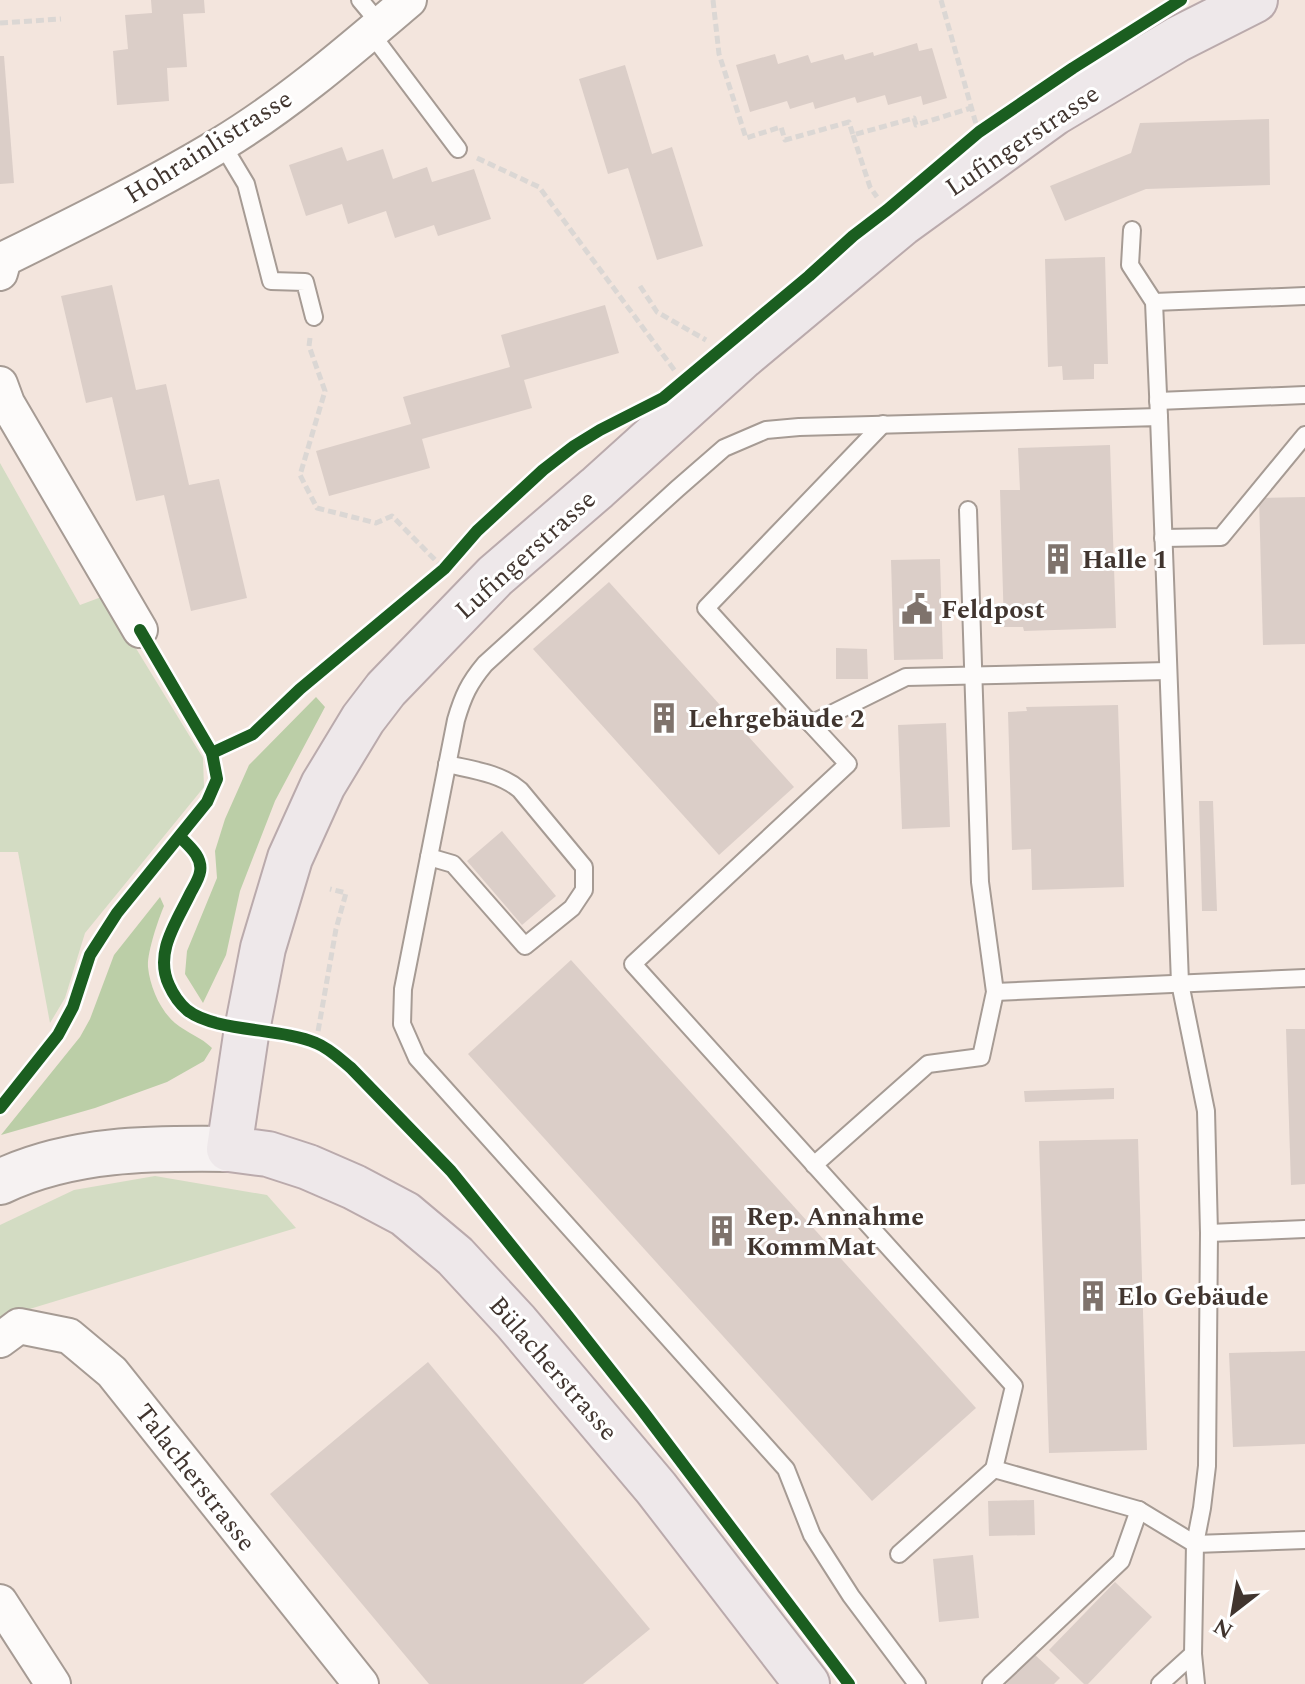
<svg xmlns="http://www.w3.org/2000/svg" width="1305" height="1684" font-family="Spectral,serif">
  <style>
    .green { fill: #d3dcc3 }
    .forest { fill: #bbcea7 }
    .building { fill: #dbcec8 }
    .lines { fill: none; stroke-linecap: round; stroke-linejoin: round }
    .lane-casing { stroke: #a69b94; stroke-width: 20 }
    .street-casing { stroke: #a69b94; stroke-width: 38 }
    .secondary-casing { stroke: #a69b94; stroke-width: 48 }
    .primary-casing { stroke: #baaaac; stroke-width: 48 }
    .path { stroke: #dbd7d4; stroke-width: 5; stroke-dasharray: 8 4; stroke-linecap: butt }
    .lane { stroke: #fdfbfa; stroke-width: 16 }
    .street { stroke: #fdfbfa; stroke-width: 34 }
    .secondary { stroke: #f6f2f2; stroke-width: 44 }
    .primary { stroke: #eee8ea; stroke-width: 44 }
    .cycleway-casing { stroke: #fff; stroke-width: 17 }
    .cycleway { stroke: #1b5e20; stroke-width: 12 }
    .labels { text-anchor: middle; stroke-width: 6; stroke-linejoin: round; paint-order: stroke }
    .street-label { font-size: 26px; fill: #41352f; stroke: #fff }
    .poi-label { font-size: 26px; font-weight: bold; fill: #41352f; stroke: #fff; text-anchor: start }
  </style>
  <rect width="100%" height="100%" fill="#f3e5dd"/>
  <g class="green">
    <path d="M0,463L80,605L104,596L203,758L204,787L85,933L65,998L50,1023L18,852H0Z"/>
    <path d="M155,1176L267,1195L296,1228L0,1318V1225L74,1190Z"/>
  </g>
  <g class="forest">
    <path d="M316,697L325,707L275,801L240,891L226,955L203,1003L185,974L187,951L217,878L215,851L225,819L249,765Z"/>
    <path d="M160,897L164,906C158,920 147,953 148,967C150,987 160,1010 175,1023C187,1033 201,1037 212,1048L204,1061L167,1082L95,1108L1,1135L80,1037L90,1019L114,955Z"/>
  </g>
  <g class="building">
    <path d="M151,0H204L205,13L183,14L187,67L167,68L169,101L117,105L113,51L128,49L125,15L152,13Z"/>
    <path d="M917,43L919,51L932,48L947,98L923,105L921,96L888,105L885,95L857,103L855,97L815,109L813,102L790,109L787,101L750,112L736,65L775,54L778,64L808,55L811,63L843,54L845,60L873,52L874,56Z"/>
    <path d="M0,56H4L14,183L0,184Z"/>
    <path d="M625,65L652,154L672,147L703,246L657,260L628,168L608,174L579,79Z"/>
    <path d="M1269,119L1270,185L1146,189L1065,221L1050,186L1131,153L1140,123Z"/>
    <path d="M342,147L347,161L383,149L393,179L427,167L432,182L474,169L491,219L438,236L434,225L395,238L386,211L348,224L342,204L306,216L289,165Z"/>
    <path d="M1105,257L1108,364H1094V379L1063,380L1062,366L1048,367L1045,259Z"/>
    <path d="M112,285L136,390L166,384L189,485L219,479L247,598L191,611L164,495L136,501L112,397L86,403L61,296Z"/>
    <path d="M605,305L619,353L524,380L532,408L422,439L430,468L329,496L316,451L411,424L403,397L510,367L501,335Z"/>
    <path d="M1110,445L1116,628L1024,631L1023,627H1004L1000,490H1020L1018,448Z"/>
    <path d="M1305,497V644L1263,645L1259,498Z"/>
    <path d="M940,559L943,659L894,660L891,560Z"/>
    <path d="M609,582L794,787L719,855L533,649Z"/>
    <path d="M836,648L867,649L868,679H836Z"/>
    <path d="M1118,705L1124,887L1032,890L1031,849L1012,850L1008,712L1027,711L1026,707Z"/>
    <path d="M946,723L950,827L902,829L898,725Z"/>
    <path d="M1199,801H1213L1217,911H1202Z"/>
    <path d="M502,831L556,896L522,925L467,861Z"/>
    <path d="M571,960L976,1408L872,1501L468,1054Z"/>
    <path d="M1286,1029H1305V1184L1291,1185Z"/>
    <path d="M1114,1088V1099L1025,1102L1024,1091Z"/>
    <path d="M1138,1139L1147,1450L1049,1453L1039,1141Z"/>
    <path d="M1305,1351V1444L1233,1447L1229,1353Z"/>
    <path d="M428,1362L650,1629L583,1684H429L270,1494Z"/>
    <path d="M1034,1500L1035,1535L989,1536L988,1501Z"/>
    <path d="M973,1555L979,1618L939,1622L933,1559Z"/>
    <path d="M1115,1582L1152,1617L1088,1684H1084L1049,1650Z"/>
    <path d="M1034,1654L1060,1678L1054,1684H1006Z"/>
  </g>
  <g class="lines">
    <defs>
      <g id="lane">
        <path d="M360,0L380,24"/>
        <path d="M370,32L458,149"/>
        <path d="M222,144L246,184L271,281L305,282L314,317"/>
        <path d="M1132,230L1130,265L1154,302L1159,417"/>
        <path d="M1154,302L1305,296"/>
        <path d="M1158,401L1305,395"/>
        <path d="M1163,538L1221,537L1305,435"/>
        <path d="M811,724L706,608L883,424"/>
        <path d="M429,857L453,864L525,946L572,908L584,890V867L520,790C500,773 473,770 447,764"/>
        <path d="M995,992L1305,978"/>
        <path d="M814,1165L928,1064L981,1057L995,992L980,882L968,510"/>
        <path d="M1209,1233L1305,1229"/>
        <path d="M994,1469L1014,1386L633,964L848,764L811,724L906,677L1168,671"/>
        <path d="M899,1554L994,1469L1139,1510L1195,1544L1305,1540"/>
        <path d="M917,1684L851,1596L812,1535L786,1469L417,1058L402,1024L403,989L456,720C463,696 469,683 485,664L677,489L724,448L766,430L799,427L1159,417L1180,983L1206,1111L1209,1233L1207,1466L1202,1508L1195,1544L1193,1654L1196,1684"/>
        <path d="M991,1684L1121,1561L1139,1510"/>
        <path d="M1160,1684L1193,1654"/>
      </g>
      <g id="street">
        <path d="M0,273L4,259C77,223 150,187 220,145C288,104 349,51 409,0"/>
        <path d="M0,384L7,403L140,630"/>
        <path d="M0,1340L19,1326L69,1336L112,1372L361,1684"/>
        <path d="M0,1602L53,1684"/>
      </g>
      <path id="secondary" d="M0,1182C71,1148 151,1148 229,1149"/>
      <path id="primary" d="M807,1684L656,1488L516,1322L455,1256L405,1214L354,1187L308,1167L268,1154L229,1149L246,1035L263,948L290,858L323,785L363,719L386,689L495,576L597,488L743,356L901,224L1054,113L1178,39L1255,0"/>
    </defs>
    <use href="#lane" class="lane-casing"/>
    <use href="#street" class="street-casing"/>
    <use href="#secondary" class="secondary-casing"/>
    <use href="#primary" class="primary-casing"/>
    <g class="path">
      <path d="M713,0L719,54L746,138L781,127L785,140L849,122L853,135L914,118L916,125L971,108"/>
      <path d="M941,0L976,124"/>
      <path d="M0,23L61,19"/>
      <path d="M853,135L870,187L877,197"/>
      <path d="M477,158L539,187L675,371"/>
      <path d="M640,286L657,312L706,340"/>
      <path d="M310,338L309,346L325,391L300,475L317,508L376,523L392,516L444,569"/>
      <path d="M316,1043L336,929L346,893L330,889"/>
    </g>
    <use href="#lane" class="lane"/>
    <use href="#street" class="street"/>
    <use href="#secondary" class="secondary"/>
    <use href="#primary" class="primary"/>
    <defs>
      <g id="cycleway">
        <path d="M212,753L253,734L300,689L444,569L477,531L543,470L574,446L600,430L663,398L809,276L853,236L887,210L979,132L1073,68L1181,0"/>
        <path d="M180,837C189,846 203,857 200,872C199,879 193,888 190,894C176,923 154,953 169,985C173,994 180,1004 187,1010C214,1032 282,1028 316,1043C329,1048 340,1059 351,1068L451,1171L564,1311L642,1410L849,1684"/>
        <path d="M0,1108L58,1035L73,1007L90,955L117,913L207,802L217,779L212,753L140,630"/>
      </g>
    </defs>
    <use href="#cycleway" class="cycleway-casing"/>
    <use href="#cycleway" class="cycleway"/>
  </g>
  <defs>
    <symbol id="building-bare" viewBox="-9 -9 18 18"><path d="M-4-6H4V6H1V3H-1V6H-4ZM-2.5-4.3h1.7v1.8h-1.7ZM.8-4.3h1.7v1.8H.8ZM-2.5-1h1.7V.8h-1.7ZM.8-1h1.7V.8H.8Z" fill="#7f736c" stroke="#fff" stroke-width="2.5" paint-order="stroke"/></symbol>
    <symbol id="civic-bare" viewBox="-9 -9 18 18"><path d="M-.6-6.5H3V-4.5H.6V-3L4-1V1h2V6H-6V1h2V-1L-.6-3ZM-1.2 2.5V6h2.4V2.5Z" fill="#7f736c" stroke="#fff" stroke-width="2.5" paint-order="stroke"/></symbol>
  </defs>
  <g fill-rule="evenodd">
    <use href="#building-bare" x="1036" y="537" width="44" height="44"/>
    <use href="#civic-bare" x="895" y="587" width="44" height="44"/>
    <use href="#building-bare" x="642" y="696" width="44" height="44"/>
    <use href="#building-bare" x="700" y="1209" width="44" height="44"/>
    <use href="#building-bare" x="1071" y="1274" width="44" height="44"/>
  </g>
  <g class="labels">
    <g class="street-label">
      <text transform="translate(1022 140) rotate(-34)" y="9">Lufingerstrasse</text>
      <text transform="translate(208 146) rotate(-32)" y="9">Hohrainlistrasse</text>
      <text transform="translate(525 554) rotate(-42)" y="9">Lufingerstrasse</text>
      <text transform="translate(554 1368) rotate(49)" y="9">Bülacherstrasse</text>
      <text transform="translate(196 1477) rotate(52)" y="9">Talacherstrasse</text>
    </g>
    <g class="poi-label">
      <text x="1082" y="568">Halle 1</text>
      <text x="941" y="618">Feldpost</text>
      <text x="688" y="727">Lehrgebäude 2</text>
      <text x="746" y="1225">Rep. Annahme<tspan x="746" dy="30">KommMat</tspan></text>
      <text x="1117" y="1305">Elo Gebäude</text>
    </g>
  </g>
  <g transform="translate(1233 1612) rotate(211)" stroke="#ffffff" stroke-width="6" paint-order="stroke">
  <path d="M0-6L14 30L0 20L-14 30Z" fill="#41352f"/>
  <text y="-12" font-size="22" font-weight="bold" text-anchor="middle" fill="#41352f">N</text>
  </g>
</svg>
